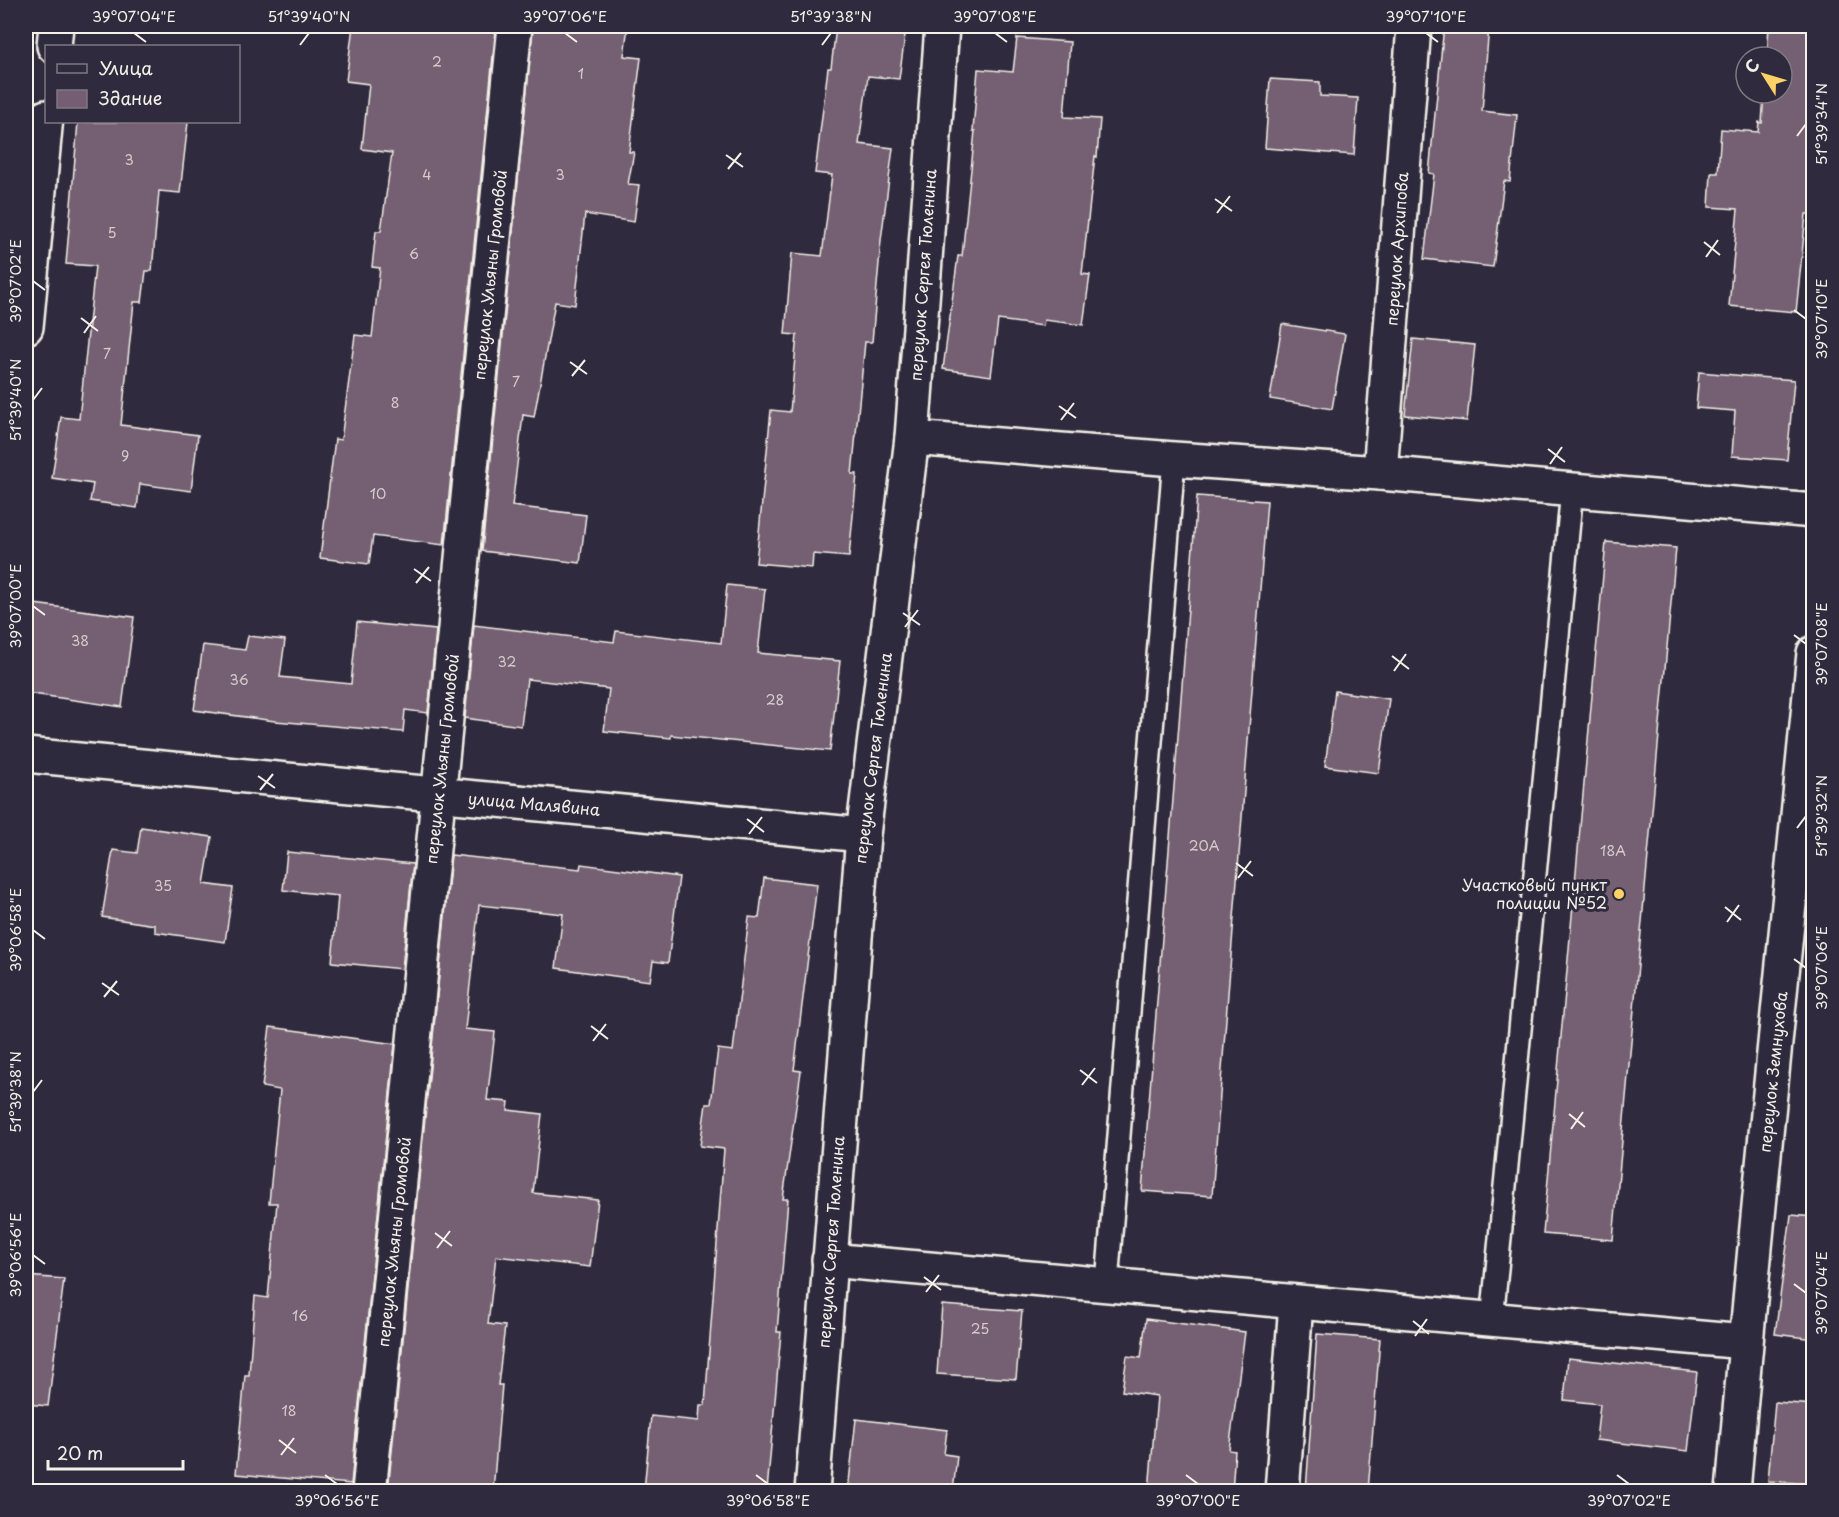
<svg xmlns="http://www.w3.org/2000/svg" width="1839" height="1517" font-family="'Playpen Sans',sans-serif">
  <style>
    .building { fill: #755e73; stroke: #f4f1e8; stroke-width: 1.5 }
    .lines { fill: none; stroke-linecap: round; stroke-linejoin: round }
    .service-casing { stroke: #f4f1e8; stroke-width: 26 }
    .minor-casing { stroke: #f4f1e8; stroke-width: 38 }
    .service { stroke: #2f2a3d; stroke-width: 21 }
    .minor { stroke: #2f2a3d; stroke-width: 33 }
    .ticks { fill: none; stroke: #f4f1e8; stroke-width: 2 }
    .poi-dot { fill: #ffd166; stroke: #2f2a3d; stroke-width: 2 }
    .labels { text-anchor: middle; stroke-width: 6; stroke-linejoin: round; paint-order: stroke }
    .number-label { font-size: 14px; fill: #d4cccb }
    .street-label { font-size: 16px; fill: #f4f1e8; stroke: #2f2a3d }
    .poi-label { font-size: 16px; fill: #f4f1e8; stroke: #2f2a3d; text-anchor: end }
    .neatline { fill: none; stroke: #f4f1e8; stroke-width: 2 }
    .ticks-label { font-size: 15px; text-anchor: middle; fill: #f4f1e8 }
  </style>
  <rect width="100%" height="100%" fill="#2f2a3d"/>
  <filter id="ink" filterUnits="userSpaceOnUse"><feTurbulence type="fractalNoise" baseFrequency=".0167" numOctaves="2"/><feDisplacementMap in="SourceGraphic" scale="12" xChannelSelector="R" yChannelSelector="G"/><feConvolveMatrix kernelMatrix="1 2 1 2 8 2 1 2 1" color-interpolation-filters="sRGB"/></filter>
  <g filter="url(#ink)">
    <g class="building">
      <path d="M353,26H496L444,545L373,536L369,564L320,558L335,439L341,440L355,335L372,337L380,268L372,267L376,231H381L392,153L362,149L369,84L346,81Z"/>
      <path d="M533,26H628L624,56L641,58L629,152H634L628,184L639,185L634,222L585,214L575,305L555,302L534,417L523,415L512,506L586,515L580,563L482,551Z"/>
      <path d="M1444,26H1489L1482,111L1517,115L1510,182L1504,181L1493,267L1424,259L1434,174L1429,173Z"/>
      <path d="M1769,26H1814V189L1812,214H1806L1796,312L1729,306L1738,209L1709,207L1711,173H1718L1721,129L1758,132L1759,122L1762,123L1764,93H1782V57H1767Z"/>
      <path d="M836,27L905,35L899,79L868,76L859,144L893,148L881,240L872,342H865L852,474H857L849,557L813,554L812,568L756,563L771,410L790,412L797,335L785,334L792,253L822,256L832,175L815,173L828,68H831Z"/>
      <path d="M1017,38L1070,42L1064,117L1100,119L1097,157L1095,156L1082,274L1090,275L1083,325L1044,320L1043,326L998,320L991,376L943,369L958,256H962L975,131H973L978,69L1013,72Z"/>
      <path d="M1270,79L1320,82V96L1358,98L1354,155L1265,148Z"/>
      <path d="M78,122H188L180,193L159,191L152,271H146L142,302H134L121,425L198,435L191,491L140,484L137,508L90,501L93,484L52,478L61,417L79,419L95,266L66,264Z"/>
      <path d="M1282,324L1345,334L1332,409L1270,399Z"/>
      <path d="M1413,339L1475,345L1467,421L1405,415Z"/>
      <path d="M1699,372L1794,380L1787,460L1732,456L1735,411L1696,408Z"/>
      <path d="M1197,496L1267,501L1212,1196L1142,1191Z"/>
      <path d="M1606,542L1676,548L1613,1240L1543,1234Z"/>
      <path d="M727,585L765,589L758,653L840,661L830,751L671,735V738L604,731L609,689L527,679L521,726L465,718L474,625L614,642L616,631L721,643Z"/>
      <path d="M34,604L134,617L122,707L26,693V665Z"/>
      <path d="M357,622L436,630L428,713L405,710L403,732L275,721L194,710L203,645L245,650L248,636L285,640L280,677L351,684Z"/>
      <path d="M1335,691L1389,699L1379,773L1325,766Z"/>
      <path d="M141,827L212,837L204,884L233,888L225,942L155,932V925L102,917L113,850L137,853Z"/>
      <path d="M287,852L413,864L402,969L332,962L338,896L283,890Z"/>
      <path d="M451,855L580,869L581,864L679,877L668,963L653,961L650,981L556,968L563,914L479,905L465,1029L495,1032L487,1100L509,1102L508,1110L542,1114L533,1193L598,1200L590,1267L496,1256L488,1324L505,1326L498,1385H502L493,1491H388Z"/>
      <path d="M764,878L817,884L794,1070L801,1071L783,1199H788L777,1332H781L767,1491H644L651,1416L699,1421L700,1405H705L724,1149L700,1146L706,1104H711L718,1049L733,1051L749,917L759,918Z"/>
      <path d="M270,1027L395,1044L351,1484L236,1474L245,1375H249L255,1296L268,1298L277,1203H269L280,1090L262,1087Z"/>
      <path d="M1791,1215L1814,1217V1339L1775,1334Z"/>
      <path d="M26,1276L64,1279L48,1406L26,1404Z"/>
      <path d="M942,1305L1022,1311L1016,1379L937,1374Z"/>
      <path d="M1146,1319L1245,1332L1229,1450L1235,1451L1232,1491H1149L1157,1396L1122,1391L1127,1356L1141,1358Z"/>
      <path d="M1317,1334L1380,1339L1368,1491H1306Z"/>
      <path d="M1568,1358L1697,1372L1688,1451L1596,1440L1600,1404L1564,1400Z"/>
      <path d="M1775,1402L1814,1405V1484L1768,1481Z"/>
      <path d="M856,1419L947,1430L944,1454L957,1456L953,1491H848Z"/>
    </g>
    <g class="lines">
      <defs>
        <g id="service">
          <path d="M1107,1283L1174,459"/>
          <path d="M1492,1321L1572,490"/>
        </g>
        <g id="minor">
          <path d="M54,46L56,26"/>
          <path d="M26,327L46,117"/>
          <path d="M912,438L1174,459L1380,473L1814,511"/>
          <path d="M1380,473L1414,26"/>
          <path d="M26,755L863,835"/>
          <path d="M829,1260C1135,1286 1440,1317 1745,1342"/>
          <path d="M369,1492L515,26"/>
          <path d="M812,1492L863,835L912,438L942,26"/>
          <path d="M1282,1492L1296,1303"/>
          <path d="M1733,1492C1756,1212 1787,933 1814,653"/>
        </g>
      </defs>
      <use href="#service" class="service-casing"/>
      <use href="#minor" class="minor-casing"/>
      <use href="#service" class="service"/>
      <use href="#minor" class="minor"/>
    </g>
  </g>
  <path class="ticks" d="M134,33L146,42M565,33L577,42M995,33L1007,42M1426,33L1438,42M300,45L309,33M822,45L831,33M1797,136L1806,124M726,155L743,167M728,169L741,153M1215,199L1232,211M1217,213L1230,196M1704,242L1720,255M1706,257L1718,240M33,281L45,290M1794,310L1806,319M81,318L98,331M84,333L96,316M570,362L587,374M572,376L585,360M33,400L42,388M1059,406L1076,418M1061,420L1074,403M1548,449L1565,462M1550,464L1562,447M414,569L431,581M416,583L429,567M33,606L45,615M903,613L920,625M905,627L918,610M1794,635L1806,644M1392,656L1409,669M1394,671L1406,654M258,776L275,788M260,790L273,774M747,819L764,832M1797,828L1806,816M749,834L762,817M1236,863L1253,876M1238,878L1251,861M1725,907L1741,920M1727,922L1739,905M33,930L45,939M1794,959L1806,968M102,983L119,995M104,997L117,981M591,1026L608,1039M593,1041L606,1024M1080,1070L1097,1083M1082,1085L1095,1068M33,1092L42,1080M1569,1114L1585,1127M1571,1129L1583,1112M435,1233L452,1246M437,1248L450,1231M33,1255L45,1264M924,1277L941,1290M1794,1284L1806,1293M926,1292L939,1275M1413,1321L1429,1334M1415,1336L1427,1319M279,1440L296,1453M281,1455L294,1438M325,1475L337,1484M756,1475L768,1484M1186,1475L1198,1484M1617,1475L1629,1484"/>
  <circle class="poi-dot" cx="1619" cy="894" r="6"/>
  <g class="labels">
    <g class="number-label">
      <text x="437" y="67">2</text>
      <text x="581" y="79">1</text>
      <text x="129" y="165">3</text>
      <text x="427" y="180">4</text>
      <text x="560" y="180">3</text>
      <text x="112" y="238">5</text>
      <text x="414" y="259">6</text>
      <text x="107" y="359">7</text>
      <text x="516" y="387">7</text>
      <text x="395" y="408">8</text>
      <text x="125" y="461">9</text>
      <text x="378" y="499">10</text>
      <text x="80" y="646">38</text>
      <text x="507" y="667">32</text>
      <text x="239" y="685">36</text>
      <text x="775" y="705">28</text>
      <text x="1204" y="851">20А</text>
      <text x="1613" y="856">18А</text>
      <text x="163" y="891">35</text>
      <text x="300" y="1321">16</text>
      <text x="980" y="1334">25</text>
      <text x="289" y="1416">18</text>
    </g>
    <g class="street-label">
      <text transform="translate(1397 249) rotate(-86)" y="6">переулок Архипова</text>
      <text transform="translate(490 275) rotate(-84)" y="6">переулок Ульяны Громовой</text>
      <text transform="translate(923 275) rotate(-86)" y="6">переулок Сергея Тюленина</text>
      <text transform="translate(873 758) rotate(-83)" y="6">переулок Сергея Тюленина</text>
      <text transform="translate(442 759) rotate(-84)" y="6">переулок Ульяны Громовой</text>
      <text transform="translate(534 804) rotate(5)" y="6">улица Малявина</text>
      <text transform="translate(1773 1072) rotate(-84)" y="6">переулок Земнухова</text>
      <text transform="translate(394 1242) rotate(-84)" y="6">переулок Ульяны Громовой</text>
      <text transform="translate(831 1242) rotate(-86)" y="6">переулок Сергея Тюленина</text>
    </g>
    <g class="poi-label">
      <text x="1607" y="891">Участковый пункт<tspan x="1607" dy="18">полиции №52</tspan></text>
    </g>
  </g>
  <rect width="1839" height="1517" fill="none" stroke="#2f2a3d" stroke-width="66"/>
  <rect x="45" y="45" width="195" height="78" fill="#2f2a3d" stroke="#7e7a81" stroke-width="1.5"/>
  <rect x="57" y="64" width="30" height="9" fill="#2f2a3d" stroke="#7e7a81" stroke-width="1.5"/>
  <text x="99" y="75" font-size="18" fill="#f4f1e8">Улица</text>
  <rect x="57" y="90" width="30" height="18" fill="#755e73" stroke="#7e7a81" stroke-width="1.5"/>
  <text x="99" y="105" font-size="18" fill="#f4f1e8">Здание</text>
  <g transform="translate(1764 75) rotate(307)"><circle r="28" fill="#2f2a3d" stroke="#7e7a81" stroke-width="1.5"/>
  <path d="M0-4.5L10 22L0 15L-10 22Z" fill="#ffd166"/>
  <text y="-9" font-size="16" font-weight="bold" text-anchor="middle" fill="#f4f1e8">С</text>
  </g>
  <path d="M48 1460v9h135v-9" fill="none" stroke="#f4f1e8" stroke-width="3"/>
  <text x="57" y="1460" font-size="18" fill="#f4f1e8" stroke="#2f2a3d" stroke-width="4.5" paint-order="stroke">20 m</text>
  <rect x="33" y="33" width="1773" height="1451" class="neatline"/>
  <g class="ticks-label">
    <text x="134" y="22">39°07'04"E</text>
    <text x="309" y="22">51°39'40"N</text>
    <text x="565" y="22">39°07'06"E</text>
    <text x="831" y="22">51°39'38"N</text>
    <text x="995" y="22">39°07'08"E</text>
    <text x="1426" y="22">39°07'10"E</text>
    <text transform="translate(1822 124) rotate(-90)" y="5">51°39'34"N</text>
    <text transform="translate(16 281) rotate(-90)" y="5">39°07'02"E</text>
    <text transform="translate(1822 319) rotate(-90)" y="5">39°07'10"E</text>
    <text transform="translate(16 400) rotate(-90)" y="5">51°39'40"N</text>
    <text transform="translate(16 606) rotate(-90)" y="5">39°07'00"E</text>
    <text transform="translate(1822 644) rotate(-90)" y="5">39°07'08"E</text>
    <text transform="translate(1822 816) rotate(-90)" y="5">51°39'32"N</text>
    <text transform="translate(16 930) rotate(-90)" y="5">39°06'58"E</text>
    <text transform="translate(1822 968) rotate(-90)" y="5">39°07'06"E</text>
    <text transform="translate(16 1092) rotate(-90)" y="5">51°39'38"N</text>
    <text transform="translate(16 1255) rotate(-90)" y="5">39°06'56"E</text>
    <text transform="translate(1822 1293) rotate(-90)" y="5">39°07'04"E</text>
    <text x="337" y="1506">39°06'56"E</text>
    <text x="768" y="1506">39°06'58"E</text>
    <text x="1198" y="1506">39°07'00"E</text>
    <text x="1629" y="1506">39°07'02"E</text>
  </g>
</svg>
